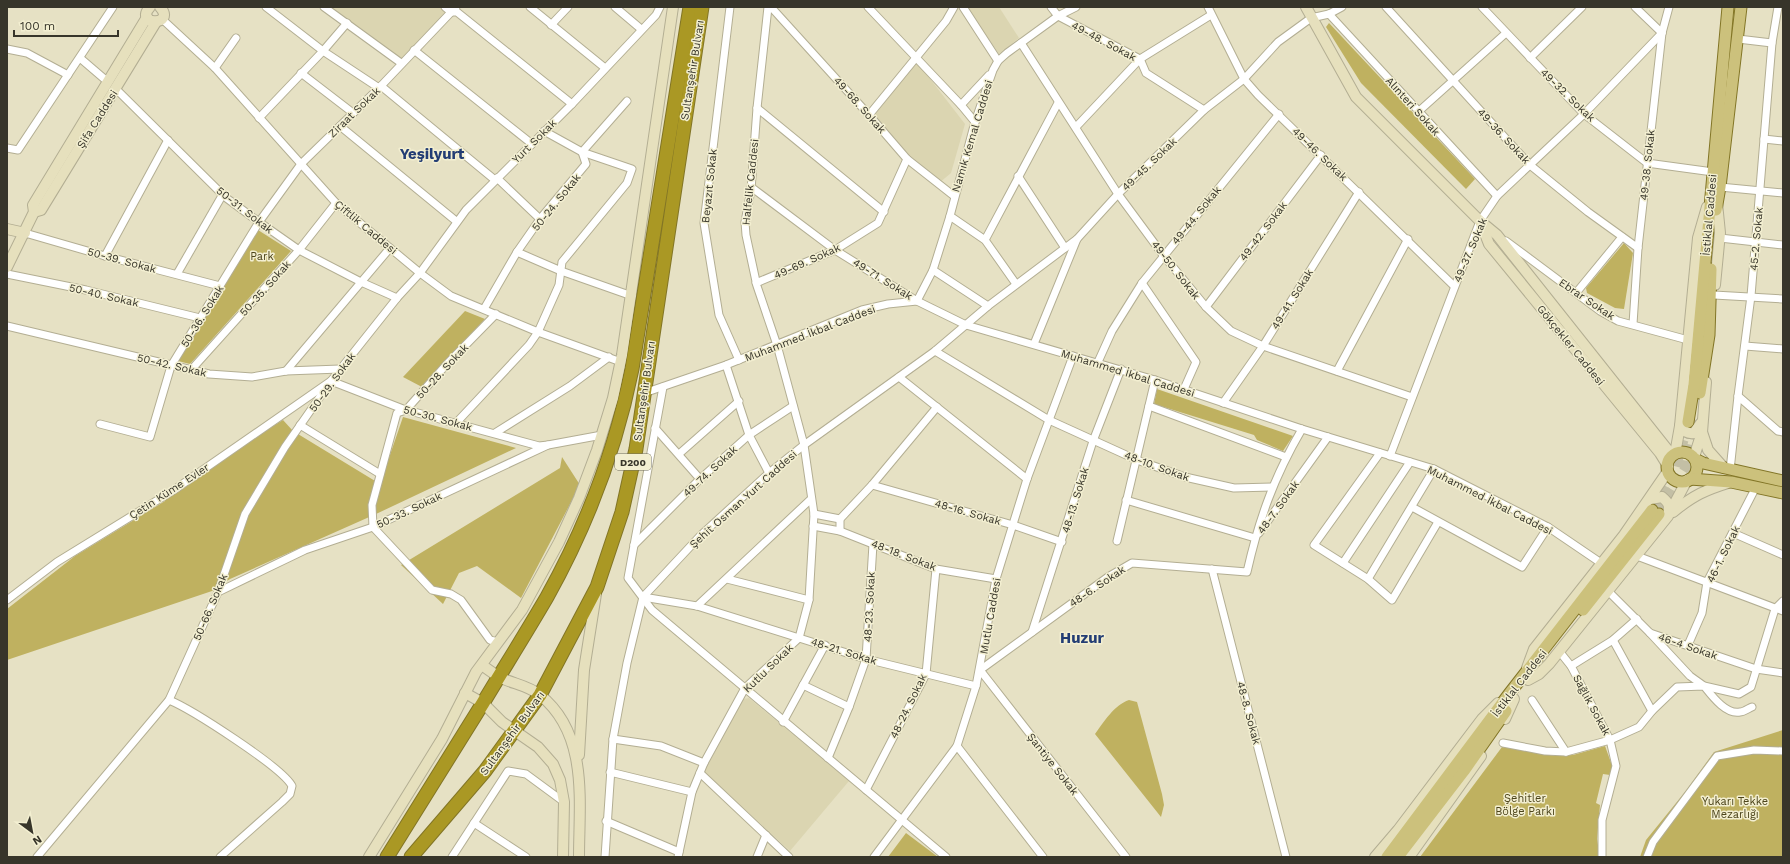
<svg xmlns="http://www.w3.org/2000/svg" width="1790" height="864" font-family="'Work Sans',sans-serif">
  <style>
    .built { fill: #dbd5b1 }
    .green { fill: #bfb160 }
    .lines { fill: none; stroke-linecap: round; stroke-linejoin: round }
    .primary-tunnel { stroke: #c3bfa5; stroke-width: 11; stroke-dasharray: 11 5.5; stroke-linecap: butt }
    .street-casing { stroke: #b3ae93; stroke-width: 9 }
    .secondary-casing { stroke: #b3ae93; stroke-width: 12 }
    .primary-casing { stroke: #827526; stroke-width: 13 }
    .highway-casing { stroke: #827526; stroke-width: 15 }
    .street { stroke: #fff; stroke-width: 7 }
    .secondary { stroke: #e6e0bd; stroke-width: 10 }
    .primary { stroke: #ccc17c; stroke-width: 11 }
    .highway { stroke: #aa9824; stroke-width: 13 }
    .labels { text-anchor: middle; stroke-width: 3; stroke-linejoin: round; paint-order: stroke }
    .shield { fill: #f3efd1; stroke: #6f6d5c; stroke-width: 1 }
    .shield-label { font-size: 10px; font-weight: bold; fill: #37352a }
    .street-label { font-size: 11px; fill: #37352a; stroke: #f3efd1 }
    .park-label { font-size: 11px; fill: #4d451b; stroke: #f3efd1 }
    .district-label { font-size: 15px; font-weight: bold; fill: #233d74; stroke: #f3efd1 }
  </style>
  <rect width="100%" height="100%" fill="#e6e1c4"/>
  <g class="built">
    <path d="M330,7H439L446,12L402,59Z"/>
    <path d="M967,7H999L1019,38L999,54Z"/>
    <path d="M917,62L965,124L951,173L939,183L914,165L873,117Z"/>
    <path d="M749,698L849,781L790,851L704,772L743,699Z"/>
  </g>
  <g class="green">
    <path d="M1329,23L1475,179L1466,189L1361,83L1326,27Z"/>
    <path d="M258,230L291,251L190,364L178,361Z"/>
    <path d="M1624,243L1633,253L1624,309L1615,308L1587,293L1586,288Z"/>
    <path d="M465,311L485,319L422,387L403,377Z"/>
    <path d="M1157,389L1293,436L1283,451L1257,440L1254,435L1154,404Z"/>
    <path d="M403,417L516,448L376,514L230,579L212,591L7,660V609L75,556L165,501L163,493L283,420L293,431L380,484Z"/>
    <path d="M562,457L580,485L521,598L477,566L459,573L443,604L401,565L560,468Z"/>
    <path d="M1129,700L1137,702L1162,794L1164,805L1161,817L1095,734C1104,722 1114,705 1129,700Z"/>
    <path d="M1783,730V857H1640L1646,840L1685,792L1714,752Z"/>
    <path d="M1605,746L1613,768L1610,775L1603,774L1596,803L1600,805L1597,839L1600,857H1420L1502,747L1555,756L1573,755Z"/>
    <path d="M906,833L938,857H888Z"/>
  </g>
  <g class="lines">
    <g class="primary-tunnel">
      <path d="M1652,510L1675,467L1688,423"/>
      <path d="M1659,514L1685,470L1696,420"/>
    </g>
    <defs>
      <g id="street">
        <path d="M266,7L323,51L379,88"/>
        <path d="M324,7L401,63"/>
        <path d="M445,7L451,12H457L572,104"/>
        <path d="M530,7L605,68"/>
        <path d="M615,7L641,29"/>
        <path d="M730,7L704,223L719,315L739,360"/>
        <path d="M771,7L869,115L907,159L954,196"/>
        <path d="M868,7L961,105L975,122"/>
        <path d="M963,7L998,61"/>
        <path d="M1051,7L1058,16L1140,59L1146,73L1204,110"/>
        <path d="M1208,7L1244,79L1258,95L1454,286"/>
        <path d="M1386,7L1530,165L1588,212L1638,248"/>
        <path d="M1482,7L1584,114L1647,163L1713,172"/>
        <path d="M1635,7L1662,33"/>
        <path d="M1329,14L1497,196"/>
        <path d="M162,19L215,68L336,203L420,273L451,296L538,332L621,362"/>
        <path d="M551,25L568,7"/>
        <path d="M1738,39L1772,43"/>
        <path d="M1021,43L1118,194L1163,255L1206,307L1231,331L1263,346L1412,397"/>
        <path d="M7,49L27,53L68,75"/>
        <path d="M414,50L532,144"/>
        <path d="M80,58L108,82"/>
        <path d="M1530,58L1582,7"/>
        <path d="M215,68L236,38"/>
        <path d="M301,73L353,113"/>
        <path d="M381,86L495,180"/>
        <path d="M115,88L225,197L259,222L299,250L361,282L397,298"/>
        <path d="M961,105L989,75"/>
        <path d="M757,108L884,212"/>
        <path d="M1418,112L1506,33"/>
        <path d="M869,115L946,21L954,7"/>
        <path d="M259,118L323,51L347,23"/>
        <path d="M340,126L456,221"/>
        <path d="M1076,127L1140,59L1211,15"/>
        <path d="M1764,139L1783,141"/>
        <path d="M7,148L18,150L113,7"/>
        <path d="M1018,176L1065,248"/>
        <path d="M497,178L540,219"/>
        <path d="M751,187L835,250L917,301L933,270L950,216L975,122L993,70L998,61L1007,53L1058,16L1076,7"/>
        <path d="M1720,187L1783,193"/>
        <path d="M950,216L985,240L1016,284"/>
        <path d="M25,233L105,256L220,286"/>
        <path d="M1720,238L1783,245"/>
        <path d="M985,240L1058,103"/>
        <path d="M1506,241L1600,311L1618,321L1688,340"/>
        <path d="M517,252L561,271L632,296"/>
        <path d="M105,256L168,140"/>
        <path d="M933,270L988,306"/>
        <path d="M7,274L86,290L200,318"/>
        <path d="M177,274L223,194"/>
        <path d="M756,283L835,250L878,223L907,159"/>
        <path d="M1142,283L1196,362L1184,389"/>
        <path d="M1576,293L1622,237"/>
        <path d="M1714,295L1783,299"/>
        <path d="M1206,307L1321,155"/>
        <path d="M484,309L517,252L540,219L586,164L582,152L627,101"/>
        <path d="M496,314L446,365L406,410L397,413L372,505L373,527L432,590L451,594L461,600L490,640L498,642"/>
        <path d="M1633,324L1638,248L1662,33L1669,7"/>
        <path d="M7,326L209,374L252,377L286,371L340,369"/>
        <path d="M1034,344L1077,239L1118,194L1204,110L1244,79L1278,42L1311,18L1329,14L1342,7"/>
        <path d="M1745,346L1783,349"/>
        <path d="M935,351L1049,420L1137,460L1185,477L1234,488L1272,487"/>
        <path d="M1098,362L1112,331L1142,283L1279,114"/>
        <path d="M726,365L749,435L769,473"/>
        <path d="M191,370L299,250L336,203"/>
        <path d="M286,371L390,248"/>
        <path d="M1337,371L1408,239"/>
        <path d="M899,377L1027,479"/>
        <path d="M663,387L628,578L652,610L946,857"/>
        <path d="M644,393L726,365L862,310L888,304L917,301L966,325L1155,380L1302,429L1434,469L1548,527L1601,563"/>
        <path d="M1738,396L1778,431L1783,432"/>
        <path d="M1223,403L1263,346L1359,192"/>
        <path d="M1149,406L1286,457"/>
        <path d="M456,423L529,345L538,332L559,285L562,262L627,183L632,169L582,152L544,131"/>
        <path d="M100,424L150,437L171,366L259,222L301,164L379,88L456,7"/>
        <path d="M300,425L380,474"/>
        <path d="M655,428L700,479"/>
        <path d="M495,433L570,386L609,357"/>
        <path d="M1380,453L1314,545L1368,579L1392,600L1438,522"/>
        <path d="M679,454L739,401"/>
        <path d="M1390,456L1480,221L1497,196L1584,114L1662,33"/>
        <path d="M1730,470L1738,396L1751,296L1772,43L1778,7"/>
        <path d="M872,485L1013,525L1062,542"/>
        <path d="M1126,500L1255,538"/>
        <path d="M1412,507L1522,567L1548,527"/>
        <path d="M814,514L840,519"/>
        <path d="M813,526L840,531L936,569L996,579"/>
        <path d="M840,531V519L872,485L937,407"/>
        <path d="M1259,533L1328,437"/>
        <path d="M1733,533L1783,555"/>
        <path d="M1117,541L1155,380"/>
        <path d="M634,545L700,479L749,435L793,406"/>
        <path d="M1637,556L1783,611"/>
        <path d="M1343,563L1410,462"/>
        <path d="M1212,569L1286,857"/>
        <path d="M727,579L809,600"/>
        <path d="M1368,579L1434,469"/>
        <path d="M1608,591L1650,633L1756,669L1783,673"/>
        <path d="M218,592L305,550L373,527L548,445L602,435"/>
        <path d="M643,597L697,606L866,659L976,686"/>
        <path d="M7,600L57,562L174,490L331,381L403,409L539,446L548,445"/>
        <path d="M697,606L811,499"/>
        <path d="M1032,632L1093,441L1121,369"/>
        <path d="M1650,633L1690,676L1704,686L1739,694L1751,687L1775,609L1783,601"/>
        <path d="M1613,640L1652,711"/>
        <path d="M1688,645L1702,613L1707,582L1756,487"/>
        <path d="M1559,651L1571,666L1610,740L1616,766L1602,820V857"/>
        <path d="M1571,666L1613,640L1637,619"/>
        <path d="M980,670L1108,577L1132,563L1247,572C1259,519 1274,477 1302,429"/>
        <path d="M980,670L1126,857"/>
        <path d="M803,685L849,707"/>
        <path d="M169,700C191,709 282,767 292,786L290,794L282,802L220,857"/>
        <path d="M1532,700L1566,752"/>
        <path d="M783,722L825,645"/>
        <path d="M613,739L661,746L704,763"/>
        <path d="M1503,743L1545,751L1566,752L1610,740L1639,727L1652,711L1677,687L1704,686C1712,696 1726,715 1740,712C1744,712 1749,708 1752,707"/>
        <path d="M957,746L1043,857"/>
        <path d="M828,758L849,707L866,659L873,544"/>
        <path d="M610,772L692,792"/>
        <path d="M700,773L789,857"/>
        <path d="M866,790L926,674L936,569"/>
        <path d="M606,821L679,852"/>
        <path d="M474,823L526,857"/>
        <path d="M37,857L169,700L218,592L245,514L285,447L331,381L397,298L420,273L466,210L572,104L656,15L660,7"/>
        <path d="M452,857L508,771L526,774L564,802"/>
        <path d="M605,857L613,739L627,663L643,597L701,535L769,473L804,445L935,351L988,306L1077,239"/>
        <path d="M678,857L692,792L704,763L745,688L799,638L809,600L814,514L804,445L777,345L757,286L746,235L745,222L751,190L757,108L768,7"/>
        <path d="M757,857L766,835"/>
        <path d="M874,857L957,746L976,686L996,579L1027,479L1073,356"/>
        <path d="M1647,857L1653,842L1717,756L1754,750L1783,751"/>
      </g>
      <g id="secondary">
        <path d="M150,7C133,26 177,26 160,7"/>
        <path d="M1306,7L1356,97L1480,221L1497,235L1667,449L1673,455"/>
        <path d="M34,212L41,210L156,22"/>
        <path d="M1480,221L1489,244L1660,453L1668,466"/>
        <path d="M7,229L25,233"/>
        <path d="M7,267L34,212L33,205L147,17"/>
        <path d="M1715,285L1720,233L1717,203"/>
        <path d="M1680,426C1684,431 1687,434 1694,433L1701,423"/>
        <path d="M1702,432L1708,450L1724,468"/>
        <path d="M1675,454L1680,426L1698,238L1707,207"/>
        <path d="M1694,457L1702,432L1706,382"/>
        <path d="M1650,499L1662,497C1669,503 1670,505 1668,514"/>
        <path d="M1673,512C1694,495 1705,490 1731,482"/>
        <path d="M482,665C487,669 493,673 499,677C513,684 527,685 540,695C589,734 579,802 579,857"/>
        <path d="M1527,668L1534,649L1624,535L1668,471"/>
        <path d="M1528,680L1539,674L1549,664L1668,516L1687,480"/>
        <path d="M465,693L483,703L502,722L538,747L553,764L560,780L564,802L563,857"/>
        <path d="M1505,719L1514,699"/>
        <path d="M579,755L584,670L596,594"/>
        <path d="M369,857L442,739L476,672L522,610L559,542L579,498L597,450L613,398L622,355L673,7"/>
        <path d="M1375,857L1398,830L1482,719L1498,703"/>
        <path d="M1409,857L1481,756"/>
      </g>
      <g id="primary">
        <path d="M1716,210L1720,187L1741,7"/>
        <path d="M1700,393L1709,335L1711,269"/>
        <path d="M1688,422L1694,385L1728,7"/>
        <circle cx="1682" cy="467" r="15"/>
        <path d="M1695,459L1703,463L1783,481"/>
        <path d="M1690,479L1731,482L1783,493"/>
        <path d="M1583,610L1659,514"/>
        <path d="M1387,857L1509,694L1652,510"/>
        <path d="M1398,857L1464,771L1506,711"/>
      </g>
      <g id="highway">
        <path d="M387,857C419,806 451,755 483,703C504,668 526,633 547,597C586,527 616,448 632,369L690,7"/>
        <path d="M411,857L485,771L540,695L597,587L622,512L636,449L702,7"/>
      </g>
    </defs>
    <use href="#street" class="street-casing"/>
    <use href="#secondary" class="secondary-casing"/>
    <use href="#primary" class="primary-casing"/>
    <use href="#highway" class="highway-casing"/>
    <use href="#street" class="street"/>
    <use href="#secondary" class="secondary"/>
    <use href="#primary" class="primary"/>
    <use href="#highway" class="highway"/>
  </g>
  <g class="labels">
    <rect class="shield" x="615" y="454" width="36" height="16" rx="3"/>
    <g class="shield-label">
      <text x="633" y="466">D200</text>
    </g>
    <g class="street-label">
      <text transform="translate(1104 41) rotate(28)" y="4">49-48. Sokak</text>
      <text transform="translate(692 70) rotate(-81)" y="4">Sultanşehir Bulvarı</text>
      <text transform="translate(1568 95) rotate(44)" y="4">49-32. Sokak</text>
      <text transform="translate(860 105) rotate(48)" y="4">49-68. Sokak</text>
      <text transform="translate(1413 106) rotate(48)" y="4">Alınteri Sokak</text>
      <text transform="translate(354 112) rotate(-44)" y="4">Ziraat Sokak</text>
      <text transform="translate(97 119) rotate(-58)" y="4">Şifa Caddesi</text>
      <text transform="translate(972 136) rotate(-73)" y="4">Namık Kemal Caddesi</text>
      <text transform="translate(1504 136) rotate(47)" y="4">49-36. Sokak</text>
      <text transform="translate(534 141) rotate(-45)" y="4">Yurt Sokak</text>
      <text transform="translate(1320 154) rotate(44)" y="4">49-46. Sokak</text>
      <text transform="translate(1149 164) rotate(-44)" y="4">49-45. Sokak</text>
      <text transform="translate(1647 165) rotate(-84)" y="4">49-38. Sokak</text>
      <text transform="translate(750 182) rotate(-84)" y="4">Halfelik Caddesi</text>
      <text transform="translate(709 186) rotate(-84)" y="4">Beyazıt Sokak</text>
      <text transform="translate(556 202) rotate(-51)" y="4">50-24. Sokak</text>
      <text transform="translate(245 210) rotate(38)" y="4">50-31. Sokak</text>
      <text transform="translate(1196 215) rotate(-51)" y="4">49-44. Sokak</text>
      <text transform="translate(1709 215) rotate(-85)" y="4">İstiklal Caddesi</text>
      <text transform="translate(366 227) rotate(40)" y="4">Çiftlik Caddesi</text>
      <text transform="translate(1263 231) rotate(-53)" y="4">49-42. Sokak</text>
      <text transform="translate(1756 239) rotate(-85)" y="4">45-2. Sokak</text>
      <text transform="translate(1470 250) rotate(-67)" y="4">49-37. Sokak</text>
      <text transform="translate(122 260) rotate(15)" y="4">50-39. Sokak</text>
      <text transform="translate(807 261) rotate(-24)" y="4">49-69. Sokak</text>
      <text transform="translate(1176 270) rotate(52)" y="4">49-50. Sokak</text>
      <text transform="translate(883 279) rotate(32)" y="4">49-71. Sokak</text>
      <text transform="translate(265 288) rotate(-48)" y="4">50-35. Sokak</text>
      <text transform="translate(104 295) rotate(13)" y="4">50-40. Sokak</text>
      <text transform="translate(1292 299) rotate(-58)" y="4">49-41. Sokak</text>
      <text transform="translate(1587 299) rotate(34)" y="4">Ebrar Sokak</text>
      <text transform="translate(202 316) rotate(-58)" y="4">50-36. Sokak</text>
      <text transform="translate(810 333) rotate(-21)" y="4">Muhammed İkbal Caddesi</text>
      <text transform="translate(1571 345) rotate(51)" y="4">Gökçekler Caddesi</text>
      <text transform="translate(172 365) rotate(13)" y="4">50-42. Sokak</text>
      <text transform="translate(442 371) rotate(-47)" y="4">50-28. Sokak</text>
      <text transform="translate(1128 373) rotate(17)" y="4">Muhammed İkbal Caddesi</text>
      <text transform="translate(332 382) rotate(-54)" y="4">50-29. Sokak</text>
      <text transform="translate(644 391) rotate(-82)" y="4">Sultanşehir Bulvarı</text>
      <text transform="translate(438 418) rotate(15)" y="4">50-30. Sokak</text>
      <text transform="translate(1157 466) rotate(20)" y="4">48-10. Sokak</text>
      <text transform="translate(710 471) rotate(-43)" y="4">49-74. Sokak</text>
      <text transform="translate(169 491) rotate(-33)" y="4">Çetin Küme Evler</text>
      <text transform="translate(743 499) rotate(-42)" y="4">Şehit Osman Yurt Caddesi</text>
      <text transform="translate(1075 500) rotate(-73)" y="4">48-13. Sokak</text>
      <text transform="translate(1490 500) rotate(27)" y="4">Muhammed İkbal Caddesi</text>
      <text transform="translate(1278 507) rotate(-54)" y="4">48-7. Sokak</text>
      <text transform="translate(409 510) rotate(-25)" y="4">50-33. Sokak</text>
      <text transform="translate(968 512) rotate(16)" y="4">48-16. Sokak</text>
      <text transform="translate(1723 554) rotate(-64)" y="4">46-1. Sokak</text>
      <text transform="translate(904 555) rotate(21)" y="4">48-18. Sokak</text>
      <text transform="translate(1097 586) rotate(-34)" y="4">48-6. Sokak</text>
      <text transform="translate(210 607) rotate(-67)" y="4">50-66. Sokak</text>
      <text transform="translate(869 607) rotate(-87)" y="4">48-23. Sokak</text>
      <text transform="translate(990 616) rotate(-80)" y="4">Mutlu Caddesi</text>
      <text transform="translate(1688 646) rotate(19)" y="4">46-4 Sokak</text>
      <text transform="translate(844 651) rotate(17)" y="4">48-21. Sokak</text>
      <text transform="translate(768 668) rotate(-44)" y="4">Kutlu Sokak</text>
      <text transform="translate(1519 683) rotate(-52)" y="4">İstiklal Caddesi</text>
      <text transform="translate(1592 705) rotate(62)" y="4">Sağlık Sokak</text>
      <text transform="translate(908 706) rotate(-64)" y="4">48-24. Sokak</text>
      <text transform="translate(1249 713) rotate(75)" y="4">48-8. Sokak</text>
      <text transform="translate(512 733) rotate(-54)" y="4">Sultanşehir Bulvarı</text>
      <text transform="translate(1053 764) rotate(52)" y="4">Şantiye Sokak</text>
    </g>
    <g class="park-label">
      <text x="262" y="260">Park</text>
      <text x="1525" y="802">Şehitler<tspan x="1525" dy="13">Bölge Parkı</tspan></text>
      <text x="1735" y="805">Yukarı Tekke<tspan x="1735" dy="13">Mezarlığı</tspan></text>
    </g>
    <g class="district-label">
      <text x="432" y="159">Yeşilyurt</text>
      <text x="1082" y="643">Huzur</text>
    </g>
  </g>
  <rect width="1790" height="864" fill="none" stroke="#37352a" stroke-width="16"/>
  <g transform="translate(32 832) rotate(148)" stroke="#f3efd1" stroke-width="3" paint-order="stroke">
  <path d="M0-3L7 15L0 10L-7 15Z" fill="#37352a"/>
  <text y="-6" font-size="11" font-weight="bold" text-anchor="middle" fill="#37352a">N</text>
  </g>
  <path d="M14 30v6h104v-6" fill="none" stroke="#37352a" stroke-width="2"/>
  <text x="20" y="30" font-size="12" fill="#37352a" stroke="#f3efd1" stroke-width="3" paint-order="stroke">100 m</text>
</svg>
